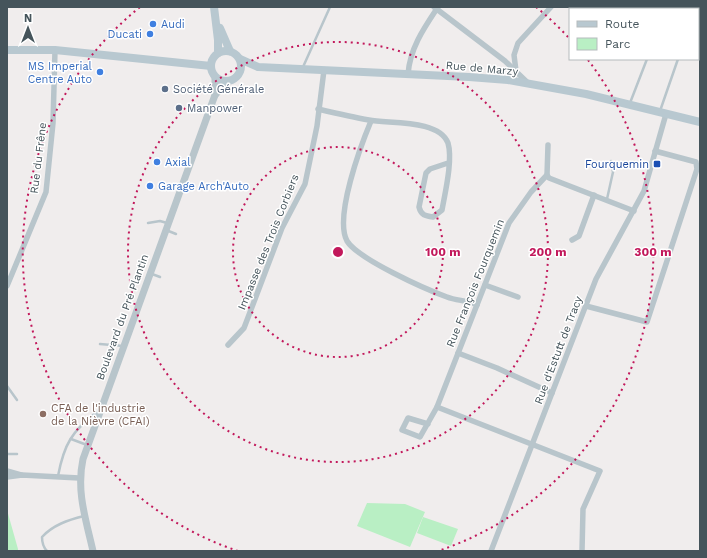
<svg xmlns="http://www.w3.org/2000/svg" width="707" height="558" font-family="'Work Sans',sans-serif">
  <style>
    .green { fill: #b9efc4 }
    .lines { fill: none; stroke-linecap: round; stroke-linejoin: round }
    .service { stroke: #b8c5cb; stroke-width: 2.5 }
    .minor { stroke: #b8c5cb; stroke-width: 5.5 }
    .tertiary { stroke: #b8c5cb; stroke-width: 7 }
    .secondary { stroke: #b8c8d0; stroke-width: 8 }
    .ring { fill: none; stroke: #c2185b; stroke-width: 2; stroke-dasharray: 2 4 }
    .shop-dot { fill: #3f7fe0; stroke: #fff; stroke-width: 1.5 }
    .service-dot { fill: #5c6f8a; stroke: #fff; stroke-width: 1.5 }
    .transit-dot { fill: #1a4fb4; stroke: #fff; stroke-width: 1.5 }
    .education-dot { fill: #8d6e63; stroke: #fff; stroke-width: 1.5 }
    .labels { text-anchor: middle; stroke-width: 3; stroke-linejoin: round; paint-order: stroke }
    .shop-label { font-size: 11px; fill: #366cbe; stroke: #fff; text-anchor: start }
    .street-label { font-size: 11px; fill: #45545b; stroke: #fff }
    .service-label { font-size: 11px; fill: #4e5e75; stroke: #fff; text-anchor: start }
    .transit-label { font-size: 11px; fill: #164399; stroke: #fff; text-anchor: end }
    .education-label { font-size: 11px; fill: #785e54; stroke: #fff; text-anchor: start }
    .centre { fill: #c2185b; stroke: #fff; stroke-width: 2 }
    .ring-label { font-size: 12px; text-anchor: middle; font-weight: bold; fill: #c2185b; stroke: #fff; stroke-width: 3; stroke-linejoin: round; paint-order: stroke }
  </style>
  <rect width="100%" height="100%" fill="#f0eded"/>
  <g class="green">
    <path d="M367,503L405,504L425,512L410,547L357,526Z"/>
    <path d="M7,510L18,549V551H7Z"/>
    <path d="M423,517L458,529L451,546L417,533Z"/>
  </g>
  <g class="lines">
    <g class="service">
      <path d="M303,67L330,7"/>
      <path d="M630,103L647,59"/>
      <path d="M660,111L678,59"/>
      <path d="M607,199L613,172L611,161"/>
      <path d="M148,223L160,221L167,223"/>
      <path d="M166,230L176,234"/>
      <path d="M152,274L160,277"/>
      <path d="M100,344L123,346"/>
      <path d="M7,386L17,400"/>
      <path d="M71,439L87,445"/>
      <path d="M7,454H17"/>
      <path d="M58,476C64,444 72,431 98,411"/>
      <path d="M47,551C43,547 42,543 42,537C53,525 68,520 84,516"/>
    </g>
    <g class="minor">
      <path d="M434,7L505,61L529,84"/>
      <path d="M516,71L514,55L518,43L551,7"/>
      <path d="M408,74C410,48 424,28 438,7"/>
      <path d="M318,109C335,113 352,117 369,120C389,124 439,119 448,143C453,160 445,193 442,210L433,217C425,216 421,215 419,207L426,173L430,169L448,163"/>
      <path d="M371,121C361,145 334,217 347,241C358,259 425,289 447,297C457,301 468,300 477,305"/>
      <path d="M547,175L548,145"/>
      <path d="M572,240L579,236L594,195"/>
      <path d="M485,285L518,297"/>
      <path d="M7,286L46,192L53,123L55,50"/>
      <path d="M586,306L647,322L697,169L696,162L655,151"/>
      <path d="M228,345L244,328L282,228L305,184L317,126L324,70"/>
      <path d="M458,353L497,368L552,393"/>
      <path d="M437,407L600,471L583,509L582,551"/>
      <path d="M428,424L408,418L402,430L420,437L437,407L509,223L531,192L547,175L549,178L634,211"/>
      <path d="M7,471L21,475"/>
      <path d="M7,477L22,475L79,478"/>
      <path d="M491,551L596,279L644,191L666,114"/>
    </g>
    <g class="tertiary">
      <path d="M215,95L228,81"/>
      <path d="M93,551C86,520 76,491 83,459L215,95V77"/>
    </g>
    <g class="secondary">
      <path d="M214,7L218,40V53"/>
      <path d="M220,28L230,51"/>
      <path d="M7,50H55L211,66"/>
      <circle cx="226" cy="66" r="15"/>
      <path d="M240,59L258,67L469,77L508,80L586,94L700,122"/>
    </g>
  </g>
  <g class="ring">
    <circle cx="338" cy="252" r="105"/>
    <circle cx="338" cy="252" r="210"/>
    <path d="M238 551A315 315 0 0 1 140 7M536 7A315 315 0 0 1 568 37M588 60A315 315 0 0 1 438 551"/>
  </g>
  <g class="shop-dot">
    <circle cx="153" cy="24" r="4"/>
    <circle cx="150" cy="34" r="4"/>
    <circle cx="100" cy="72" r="4"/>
    <circle cx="157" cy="162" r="4"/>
    <circle cx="150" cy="186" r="4"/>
  </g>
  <g class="service-dot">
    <circle cx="165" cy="89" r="4"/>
    <circle cx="179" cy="108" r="4"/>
  </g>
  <rect class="transit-dot" x="653" y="160" width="8" height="8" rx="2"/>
  <circle class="education-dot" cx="43" cy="414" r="4"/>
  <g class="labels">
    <g class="shop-label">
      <text x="161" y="28">Audi</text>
      <text x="142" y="38" text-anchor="end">Ducati</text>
      <text x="92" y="70" text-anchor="end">MS Imperial<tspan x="92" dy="13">Centre Auto</tspan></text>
      <text x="165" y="166">Axial</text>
      <text x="158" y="190">Garage Arch'Auto</text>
    </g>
    <g class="street-label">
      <text transform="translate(482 68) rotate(5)" y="4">Rue de Marzy</text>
      <text transform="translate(38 158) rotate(-83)" y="4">Rue du Frêne</text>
      <text transform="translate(268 242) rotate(-68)" y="4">Impasse des Trois Corbiers</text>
      <text transform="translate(475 283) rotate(-68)" y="4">Rue François Fourquemin</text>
      <text transform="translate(122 317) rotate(-70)" y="4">Boulevard du Pré Plantin</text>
      <text transform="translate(558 350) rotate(-69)" y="4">Rue d'Estutt de Tracy</text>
    </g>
    <g class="service-label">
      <text x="173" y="93">Société Générale</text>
      <text x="187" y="112">Manpower</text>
    </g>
    <g class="transit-label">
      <text x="649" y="168">Fourquemin</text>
    </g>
    <g class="education-label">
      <text x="51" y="412">CFA de l'industrie<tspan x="51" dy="13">de la Nièvre (CFAI)</tspan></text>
    </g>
  </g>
  <circle cx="338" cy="252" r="6" class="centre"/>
  <g class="ring-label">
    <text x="443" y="256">100 m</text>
    <text x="548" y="256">200 m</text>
    <text x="653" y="256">300 m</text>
  </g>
  <rect width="707" height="558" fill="none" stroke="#45545b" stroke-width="16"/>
  <rect x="569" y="8" width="130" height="52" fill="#ffffff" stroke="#b5bbbd"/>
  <rect x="577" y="21" width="20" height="6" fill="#b8c8d0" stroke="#b5bbbd"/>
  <text x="605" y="28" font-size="12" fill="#45545b">Route</text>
  <rect x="577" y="38" width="20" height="12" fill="#b9efc4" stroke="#b5bbbd"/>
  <text x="605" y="48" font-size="12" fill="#45545b">Parc</text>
  <g transform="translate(28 28)" stroke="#ffffff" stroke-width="3" paint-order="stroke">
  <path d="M0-3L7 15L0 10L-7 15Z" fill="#45545b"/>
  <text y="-6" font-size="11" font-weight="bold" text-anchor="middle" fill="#45545b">N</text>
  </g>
</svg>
